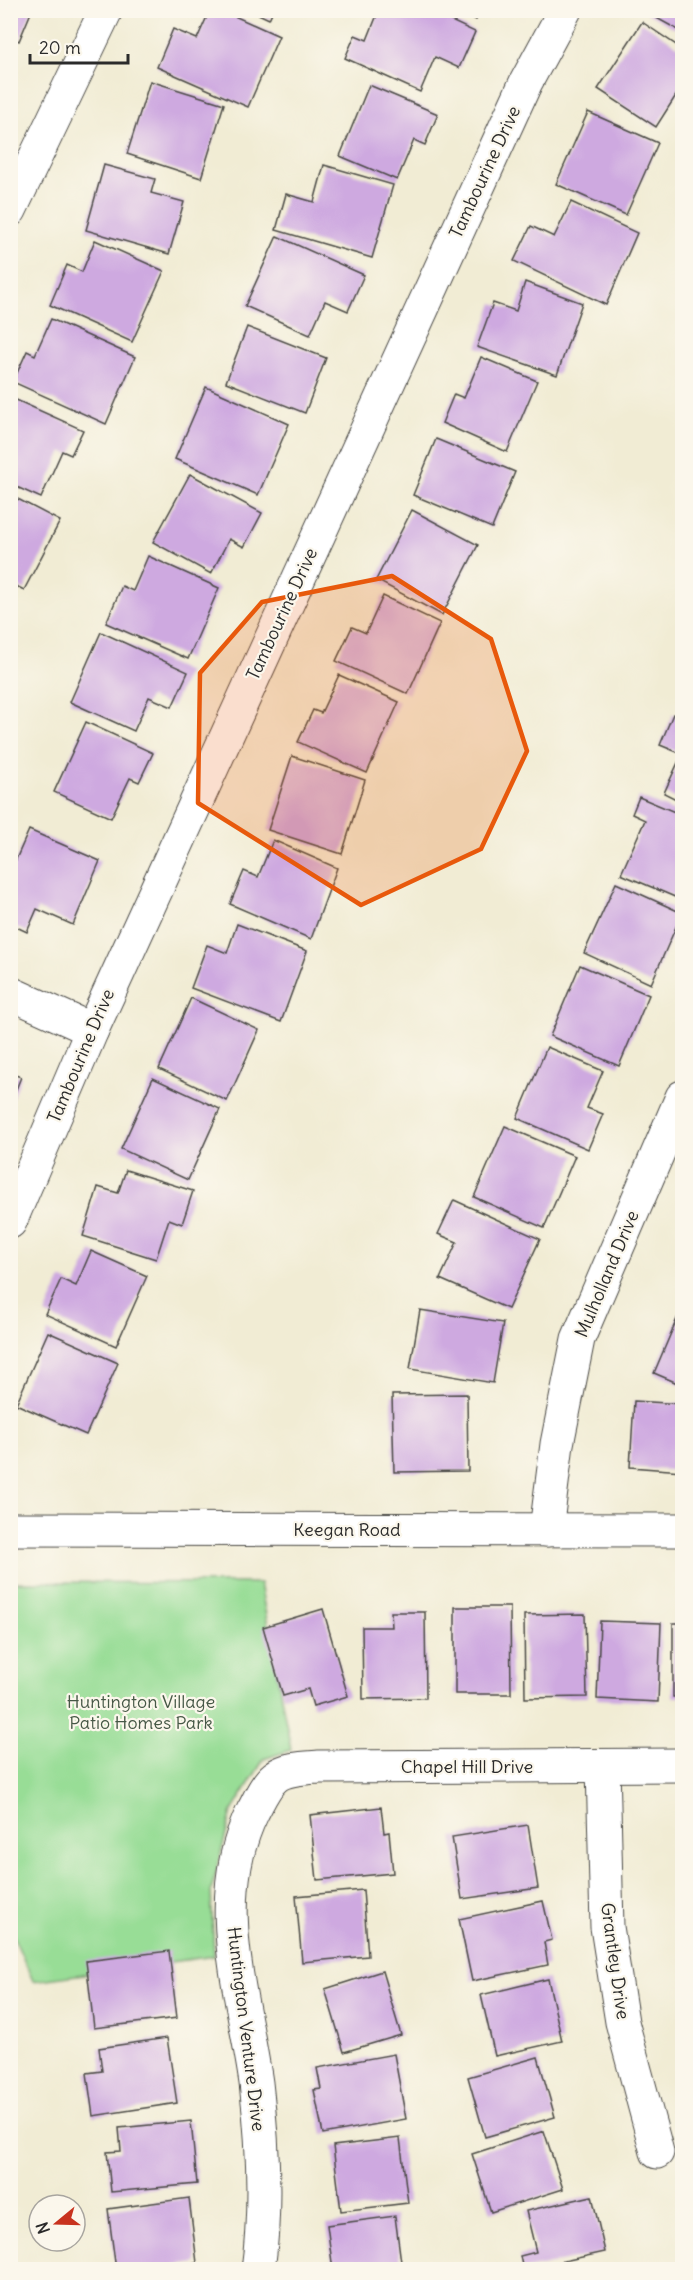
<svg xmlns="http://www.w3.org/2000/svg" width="693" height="2280" font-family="Delius,sans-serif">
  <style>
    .green { fill: #98dd96; stroke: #628460; stroke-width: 1.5 }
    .building { fill: #cea9e0 }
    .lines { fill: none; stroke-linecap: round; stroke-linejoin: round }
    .minor-casing { stroke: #494844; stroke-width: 35 }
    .tertiary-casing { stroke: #494844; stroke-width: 35 }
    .minor { stroke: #fff; stroke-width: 33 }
    .tertiary { stroke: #fff; stroke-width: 33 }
    .marked { fill: #e8590c; fill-opacity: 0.2; stroke: #e8590c; stroke-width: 4.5; stroke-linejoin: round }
    .labels { text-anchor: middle; stroke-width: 4.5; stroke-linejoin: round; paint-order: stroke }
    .street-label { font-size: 18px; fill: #2b2b2b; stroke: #fbf7ec }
    .park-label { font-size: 18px; fill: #465846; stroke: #fbf7ec }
  </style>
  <rect width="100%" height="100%" fill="#fbf7ec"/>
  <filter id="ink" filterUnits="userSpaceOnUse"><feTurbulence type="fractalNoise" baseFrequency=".0167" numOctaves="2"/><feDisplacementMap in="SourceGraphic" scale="12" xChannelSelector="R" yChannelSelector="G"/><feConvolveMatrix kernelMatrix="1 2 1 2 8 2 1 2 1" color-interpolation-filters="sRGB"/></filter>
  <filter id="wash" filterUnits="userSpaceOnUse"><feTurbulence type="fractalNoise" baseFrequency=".008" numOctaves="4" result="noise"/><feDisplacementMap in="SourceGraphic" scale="24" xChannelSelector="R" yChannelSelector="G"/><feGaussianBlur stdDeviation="1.35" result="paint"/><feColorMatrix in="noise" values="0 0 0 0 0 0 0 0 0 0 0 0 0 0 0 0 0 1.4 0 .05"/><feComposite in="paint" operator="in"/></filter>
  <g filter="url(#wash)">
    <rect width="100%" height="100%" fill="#f1ecd4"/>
    <path class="green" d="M10,1582L260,1583L291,1750L264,1759L232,1811L211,1891L214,1956L33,1981L11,1931Z"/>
    <g id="blocks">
      <g class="building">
        <path d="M10,10H32L19,41L10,37Z"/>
        <path d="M210,10H221L279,36L248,107L157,67L173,29L197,39Z"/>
        <path d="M250,10H273L269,19Z"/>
        <path d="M379,10H428L475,32L459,68L435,57L420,92L345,58L355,35L367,40Z"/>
        <path d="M458,10H481L476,20Z"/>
        <path d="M642,10H682V32Z"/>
        <path d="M642,22L682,49V86L656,127L598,89Z"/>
        <path d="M150,81L224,104L201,178L127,154Z"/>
        <path d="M369,85L438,114L425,145L414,140L397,180L340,156Z"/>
        <path d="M588,112L658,143L626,215L556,184Z"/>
        <path d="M104,165L155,179L151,193L184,202L169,254L86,230Z"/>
        <path d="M324,165L393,185L372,258L276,230L286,194L314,202Z"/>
        <path d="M571,202L637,233L606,305L514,261L531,226L554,237Z"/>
        <path d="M277,236L364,275L348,311L325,301L310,335L245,306Z"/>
        <path d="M95,240L164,271L132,342L50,305L67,265L82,272Z"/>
        <path d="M525,282L582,303L557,375L477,347L493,303L516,311Z"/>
        <path d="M51,319L135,357L106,424L13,382L27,351L35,355Z"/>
        <path d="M247,327L326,358L305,413L226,382Z"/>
        <path d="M481,357L537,381L507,452L442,423L454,394L464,398Z"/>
        <path d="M206,387L289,424L258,495L175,459Z"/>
        <path d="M14,399L83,430L71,455L62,451L41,498L10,484V407Z"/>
        <path d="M436,439L515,472L492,528L413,495Z"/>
        <path d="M190,474L262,513L244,547L229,539L211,574L153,542Z"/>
        <path d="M10,495L60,521L24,590L10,583Z"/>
        <path d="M412,510L478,545L442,615L376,580Z"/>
        <path d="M148,556L219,588L188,659L106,623L122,586L133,591Z"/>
        <path d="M383,596L440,623L408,694L336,661L352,627L366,633Z"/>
        <path d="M101,632L188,672L172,707L149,697L134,731L70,702Z"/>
        <path d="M339,675L399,702L367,773L298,742L313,710L321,713Z"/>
        <path d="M673,714L682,718V802L664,793L682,754L660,745Z"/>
        <path d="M86,722L153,753L139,782L130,778L111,818L54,792Z"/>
        <path d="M292,756L365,780L342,854L268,830Z"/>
        <path d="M639,797L682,815V900L621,874L645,820L632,814Z"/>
        <path d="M29,830L100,861L73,925L37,909L27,932L10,924V873Z"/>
        <path d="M273,840L337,868L311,939L230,904L244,871L258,877Z"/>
        <path d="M616,883L682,913L651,984L584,953Z"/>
        <path d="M237,924L307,951L281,1022L191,988L207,945L227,953Z"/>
        <path d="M580,965L649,995L619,1066L550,1036Z"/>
        <path d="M191,998L259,1030L227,1101L159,1069Z"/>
        <path d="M547,1047L603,1071L587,1108L603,1114L588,1149L517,1118Z"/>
        <path d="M10,1073L21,1077L11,1102H10Z"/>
        <path d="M153,1078L220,1109L188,1180L121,1149Z"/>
        <path d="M505,1126L575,1156L544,1228L474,1197Z"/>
        <path d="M126,1170L193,1191L182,1224L169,1219L156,1259L83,1236L98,1187L118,1193Z"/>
        <path d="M454,1200L540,1239L508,1309L440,1279L457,1242L438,1234Z"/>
        <path d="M91,1251L147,1276L116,1346L45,1314L61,1279L76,1286Z"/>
        <path d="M682,1307V1385L654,1373Z"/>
        <path d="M420,1310L503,1323L493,1383L410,1369Z"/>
        <path d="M48,1332L118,1363L86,1435L16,1404Z"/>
        <path d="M467,1394L468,1471L394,1472L392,1395Z"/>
        <path d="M634,1401L682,1404V1471L630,1467Z"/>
        <path d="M455,1607H510L511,1694H455Z"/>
        <path d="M323,1609L348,1696L313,1706L308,1689L283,1696L263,1627Z"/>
        <path d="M391,1612H425L426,1698L363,1699L362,1627H392Z"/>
        <path d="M585,1614L587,1697L525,1698L524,1615Z"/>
        <path d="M600,1621L661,1623L658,1702L597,1699Z"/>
        <rect x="673" y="1623" width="9" height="74"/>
        <path d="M381,1807L384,1833L389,1832L393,1873L317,1880L310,1815Z"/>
        <path d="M528,1825L538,1888L462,1899L452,1837Z"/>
        <path d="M363,1890L368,1956L302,1962L296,1896Z"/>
        <path d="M543,1901L552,1940L544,1942L548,1965L472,1981L459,1919Z"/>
        <path d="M169,1951L177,2018L94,2028L86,1961Z"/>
        <path d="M382,1971L401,2035L344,2052L325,1989Z"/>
        <path d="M548,1979L562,2041L495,2056L481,1995Z"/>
        <path d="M167,2038L177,2103L93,2116L87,2073L102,2071L99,2048Z"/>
        <path d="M394,2054L406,2119L323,2134L314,2090L321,2089L317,2068Z"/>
        <path d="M538,2057L555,2117L485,2137L468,2077Z"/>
        <path d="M191,2121L197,2184L111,2192L107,2152L121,2151L119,2128Z"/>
        <path d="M544,2131L563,2189L491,2212L472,2154Z"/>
        <path d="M400,2138L408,2203L341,2211L333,2146Z"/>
        <path d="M592,2196L605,2252L523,2270L520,2256L536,2252L526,2211Z"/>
        <path d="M189,2198L197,2263L149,2270H116L108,2209Z"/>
        <path d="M395,2216L402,2270H333L327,2225Z"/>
      </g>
    </g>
  </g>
  <g filter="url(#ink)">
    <use href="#blocks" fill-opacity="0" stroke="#494844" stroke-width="1.5"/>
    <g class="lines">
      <defs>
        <g id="minor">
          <path d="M10,210L106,10"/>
          <path d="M10,993L92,1030"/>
          <path d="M10,1222L92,1030L526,82L565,10"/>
          <path d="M546,1530L557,1444L578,1339L682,1097"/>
          <path d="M603,1766L607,1927L622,2022L657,2152"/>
          <path d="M258,2270C266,2211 263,2141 256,2083C243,1992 209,1899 253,1811C259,1800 265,1785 275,1777C286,1768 306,1768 319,1767L682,1765"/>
        </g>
        <path id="tertiary" d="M10,1529L682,1530"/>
      </defs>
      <use href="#minor" class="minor-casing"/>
      <use href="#tertiary" class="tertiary-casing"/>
      <use href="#minor" class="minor"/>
      <use href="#tertiary" class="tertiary"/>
    </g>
  </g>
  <path class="marked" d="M392,576L491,639L527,751L481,849L361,905L198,803L200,673L262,602Z"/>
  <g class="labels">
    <g class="street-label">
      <text transform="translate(485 172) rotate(-65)" y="6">Tambourine Drive</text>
      <text transform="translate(282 614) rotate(-65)" y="6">Tambourine Drive</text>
      <text transform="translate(81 1056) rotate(-67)" y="6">Tambourine Drive</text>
      <text transform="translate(607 1274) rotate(-67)" y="6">Mulholland Drive</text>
      <text x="347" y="1536">Keegan Road</text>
      <text x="467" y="1773">Chapel Hill Drive</text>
      <text transform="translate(615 1961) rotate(82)" y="6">Grantley Drive</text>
      <text transform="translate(246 2029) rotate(83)" y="6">Huntington Venture Drive</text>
    </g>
    <g class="park-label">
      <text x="141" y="1708">Huntington Village<tspan x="141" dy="21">Patio Homes Park</tspan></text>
    </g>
  </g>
  <rect width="693" height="2280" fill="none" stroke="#fbf7ec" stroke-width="36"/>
  <g transform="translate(57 2223) rotate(251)"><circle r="28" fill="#fbf7ec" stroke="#a8a59f" stroke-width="1.5"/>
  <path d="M0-4.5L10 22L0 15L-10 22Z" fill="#c8321e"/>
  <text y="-9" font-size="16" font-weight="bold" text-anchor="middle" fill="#2b2b2b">N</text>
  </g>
  <path d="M30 54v9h98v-9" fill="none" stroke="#2b2b2b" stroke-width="3"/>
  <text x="39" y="54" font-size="18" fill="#2b2b2b" stroke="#fbf7ec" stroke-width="4.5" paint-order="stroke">20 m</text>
</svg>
